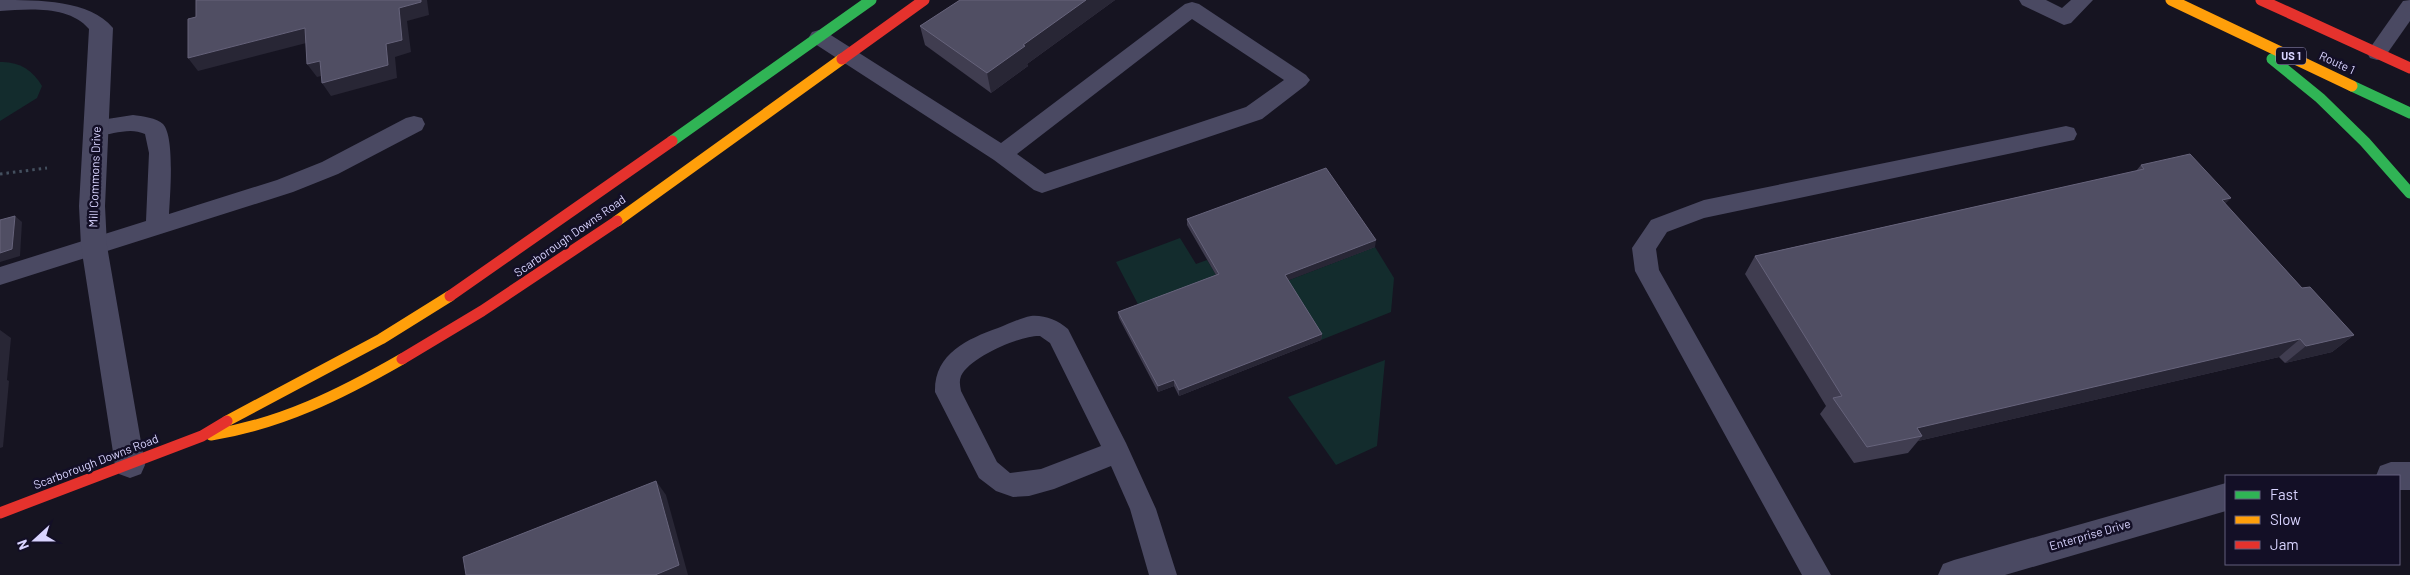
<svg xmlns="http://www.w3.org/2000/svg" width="2410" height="575" font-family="Barlow,sans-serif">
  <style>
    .green { fill: #132c2d }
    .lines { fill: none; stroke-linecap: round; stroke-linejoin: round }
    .path { stroke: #44505f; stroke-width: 3; stroke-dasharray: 2.5 4; stroke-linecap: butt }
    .lane { fill: #4a4962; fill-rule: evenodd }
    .street { fill: #4a4962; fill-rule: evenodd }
    .fast { stroke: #30b455; stroke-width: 11 }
    .slow { stroke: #ff9f0a; stroke-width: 11 }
    .jam { stroke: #e5322d; stroke-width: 11 }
    .wall { fill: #403d50 }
    .shaded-wall { fill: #282635 }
    .building { fill: #504e63; stroke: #66637b }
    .labels { text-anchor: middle; stroke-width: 5; stroke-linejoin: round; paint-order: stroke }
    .shield { fill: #130f26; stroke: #9e99be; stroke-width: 1 }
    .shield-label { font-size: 11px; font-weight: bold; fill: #d9d4ff }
    .street-label { font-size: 12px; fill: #d9d4ff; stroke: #130f26 }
  </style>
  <rect width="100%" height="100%" fill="#161421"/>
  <g class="green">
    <path d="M0,62C18,61 33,70 42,86L37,98L0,121Z"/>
    <path d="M1180,238L1196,264L1207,260L1219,280L1141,310L1116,262Z"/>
    <path d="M1375,247L1394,278L1391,312L1321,340L1284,282Z"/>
    <path d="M1385,360L1377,446L1336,465L1288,397Z"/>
  </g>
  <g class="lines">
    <path class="path" d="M0,174L47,168"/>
    <g class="lane">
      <path d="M2019,0H2046L2062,8L2071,0H2093L2071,23L2064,25L2022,5Z"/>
      <path d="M2410,0V21L2384,58L2377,60L2370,58L2367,53L2370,48L2403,1Z"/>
      <path d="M1192,2L1199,4L1306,75L1310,80L1306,85L1262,119L1042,193L1034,190L994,160L812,42L809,37L812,32L819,30L826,32L1001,143L1185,4ZM1192,19L1284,80L1246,107L1045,174L1017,154Z"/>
      <path d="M133,115C142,116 157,118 163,124C175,137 170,195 169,214L277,180L322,162L406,118L414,116L422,118L425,124L422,130L338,174L293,192L0,285V267L146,221L149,153L145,134C126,125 107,139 88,134L85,128L88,122Z"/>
      <path d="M2066,126L2074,128L2077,134L2074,140L1704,218L1667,232L1656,249L1659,270L1831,575H1802L1635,271L1632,248L1651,220L1704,200Z"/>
      <path d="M1031,316C1045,315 1057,320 1068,329L1126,443L1156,509L1177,575H1149L1130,509L1111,466L1054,489L1029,496L1013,497L996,491L979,478L935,392C934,354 967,339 998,328C1009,324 1020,318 1031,316ZM1040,336L1050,343L1101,446L1041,469L1010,473L997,462L961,391C960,386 959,381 961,376C970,357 1021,335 1040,336Z"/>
    </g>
    <g class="street">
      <path d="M0,0C39,0 90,0 113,28L105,206L107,246L145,465L141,474L130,478L119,474L115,465L81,246L79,206L89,29C69,5 28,9 0,11Z"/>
      <path d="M2391,462H2410V490H2399V476H2376L2380,466Z"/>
      <path d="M2226,483V511L2005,575H1938L1943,564L1954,560Z"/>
    </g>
    <g class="fast">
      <path d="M2272,59L2320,98L2365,142L2410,193"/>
      <path d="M2352,86L2410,113"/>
      <path d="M672,141L871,0"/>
    </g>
    <g class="slow">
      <path d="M2171,0L2352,86"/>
      <path d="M617,221L842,59"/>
      <path d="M227,421L381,339L450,296"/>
      <path d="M211,435C281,424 341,394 402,359"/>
    </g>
    <g class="jam">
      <path d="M2261,0L2410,68"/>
      <path d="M842,59L924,0"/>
      <path d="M450,296L672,141"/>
      <path d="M402,359L482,311L617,221"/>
      <path d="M0,513L202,436L227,421"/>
    </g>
  </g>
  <g class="wall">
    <path d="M960,0H1115L1027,64L1028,66L991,93L925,45L920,26Z"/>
    <path d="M2141,165L2225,204L2302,288L2354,335L2332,352L2285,363L2279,357L1918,441L1908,453L1854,463L1820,414L1826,406L1745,274L1755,256L2136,171Z"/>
    <path d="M1187,219L1375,247L1288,280L1322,334L1321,340L1179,396L1174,386L1158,392L1119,318L1118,312L1216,275L1187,225Z"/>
  </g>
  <g class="shaded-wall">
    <path d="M421,0H427L429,15L407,21L411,52L395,57L397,78L331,96L322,83L399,8Z"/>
    <path d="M1086,0H1115L1027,64L1028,66L991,93L987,73L1023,45Z"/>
    <path d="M305,28L314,41L198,71L188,58Z"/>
    <path d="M320,61L329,74L317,77L307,64Z"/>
    <path d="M2231,198L2213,216L2222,200Z"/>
    <path d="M15,216L22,222L20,256L0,262V253Z"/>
    <path d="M1376,240L1375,247L1284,282L1285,275Z"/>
    <path d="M0,330L11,338L7,380L9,381L3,447L0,448Z"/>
    <path d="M1322,334L1321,340L1179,396V390Z"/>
    <path d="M2354,335L2332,352L2285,363L2306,346Z"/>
    <path d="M2300,339L2279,357L1918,441L1922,436L1917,428Z"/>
    <path d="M1174,380V386L1158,392V386Z"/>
    <path d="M656,481L666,495L688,575H655Z"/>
  </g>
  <g class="building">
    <path d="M196,0H421V2L399,8L402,40L386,44L388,65L322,83L320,61L307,64L305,28L188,58V19L196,17Z"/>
    <path d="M960,0H1086L1023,45L1025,46L987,73L920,26Z"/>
    <path d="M2190,154L2231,198L2222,200L2302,288L2310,287L2354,335L2306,346L2300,339L1917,428L1922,436L1867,447L1833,398L1842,396L1755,256L2144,169L2141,165Z"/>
    <path d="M1326,168L1376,240L1285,275L1322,334L1179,390L1174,380L1158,386L1118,312L1219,274L1187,219Z"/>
    <path d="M15,216L12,249L0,253V220Z"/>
    <path d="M656,481L679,565L655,575H466L463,557Z"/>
  </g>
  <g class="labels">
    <rect class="shield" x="2276" y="47.5" width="30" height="17" rx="4"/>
    <g class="shield-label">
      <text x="2291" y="60">US 1</text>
    </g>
    <g class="street-label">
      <text transform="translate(2337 63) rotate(25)" y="4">Route 1</text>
      <text transform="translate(95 177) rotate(-88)" y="4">Mill Commons Drive</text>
      <text transform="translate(570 236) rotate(-35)" y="4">Scarborough Downs Road</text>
      <text transform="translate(96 462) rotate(-21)" y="4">Scarborough Downs Road</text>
      <text transform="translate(2090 535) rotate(-16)" y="4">Enterprise Drive</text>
    </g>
  </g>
  <rect x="2225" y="475" width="175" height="90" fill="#130f26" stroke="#625e7d"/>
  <rect x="2235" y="491" width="25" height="8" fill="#30b455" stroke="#625e7d"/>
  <text x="2270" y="500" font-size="15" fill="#d9d4ff">Fast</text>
  <rect x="2235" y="516" width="25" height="8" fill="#ff9f0a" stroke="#625e7d"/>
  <text x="2270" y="525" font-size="15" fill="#d9d4ff">Slow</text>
  <rect x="2235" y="541" width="25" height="8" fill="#e5322d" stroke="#625e7d"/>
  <text x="2270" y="550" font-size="15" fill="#d9d4ff">Jam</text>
  <g transform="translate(35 540) rotate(249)" stroke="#130f26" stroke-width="4" paint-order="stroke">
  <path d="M0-4L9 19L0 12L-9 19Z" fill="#d9d4ff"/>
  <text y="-8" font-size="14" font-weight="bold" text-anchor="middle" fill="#d9d4ff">N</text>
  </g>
</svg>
